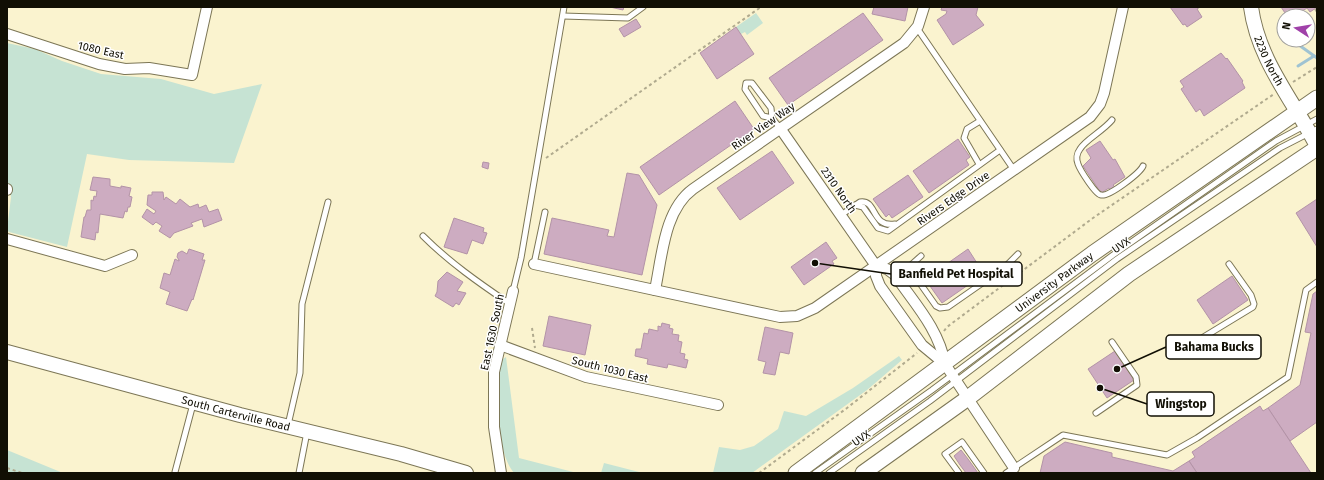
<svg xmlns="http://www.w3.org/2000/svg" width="1324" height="480" font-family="'Fira Sans',sans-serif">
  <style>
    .green { fill: #c6e3d3 }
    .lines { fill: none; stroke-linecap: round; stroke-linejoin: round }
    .stream { stroke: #9fc3d2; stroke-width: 3 }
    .building { fill: #cdacc1; stroke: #b393a7 }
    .lane-casing { stroke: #7c7656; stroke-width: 7 }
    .street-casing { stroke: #7c7656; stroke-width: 12 }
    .secondary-casing { stroke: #7c7656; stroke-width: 16 }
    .primary-casing { stroke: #7c7656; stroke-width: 17 }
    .path { stroke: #b0aa8e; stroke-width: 2; stroke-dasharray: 3 3; stroke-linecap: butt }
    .lane { stroke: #fff; stroke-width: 5 }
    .street { stroke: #fff; stroke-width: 10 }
    .secondary { stroke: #fff; stroke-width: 14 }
    .primary { stroke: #fff; stroke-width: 15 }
    .labels { text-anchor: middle; stroke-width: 3; stroke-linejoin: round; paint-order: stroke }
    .street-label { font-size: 11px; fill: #110f04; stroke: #fff }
    .leader { fill: none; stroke: #110f04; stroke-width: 1.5 }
    .callout-dot { fill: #110f04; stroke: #fff; stroke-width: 1.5 }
    .callout { fill: #fff; stroke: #110f04; stroke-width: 1.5 }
    .callout-label { font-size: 12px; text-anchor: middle; font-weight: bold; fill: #110f04 }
  </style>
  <rect width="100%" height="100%" fill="#faf3cf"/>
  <g class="green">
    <path d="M756,13L763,23L747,35L745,32L741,34L736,27Z"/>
    <path d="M7,43L35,49L62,61L101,74L161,79L214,94L262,84L234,163L129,160L87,154L67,247L9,232L7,230L11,197L7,182Z"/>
    <path d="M899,356L902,360L867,390L752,473H713L719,447L740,450L754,446L778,429L784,411L806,416L853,388Z"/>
    <path d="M506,357L519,458L577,473H514C495,450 496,390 500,361Z"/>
    <path d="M7,450L63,473H7Z"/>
    <path d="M604,463L639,472V473H601Z"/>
  </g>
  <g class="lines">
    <g class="stream">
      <path d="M1279,27L1284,33"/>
      <path d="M1292,40L1317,58"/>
      <path d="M1298,66L1314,56"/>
    </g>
  </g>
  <g class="building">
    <path d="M610,7H624L623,10Z"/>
    <path d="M874,7H908L905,21L872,14Z"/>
    <path d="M942,7H978L976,15L984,25L953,45L937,20L946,14L947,11L941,10Z"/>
    <path d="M1170,7H1200L1197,9L1202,17L1187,27L1185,24L1183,25Z"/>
    <path d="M1281,7H1317V10L1316,8L1310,12L1307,8L1295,16H1287Z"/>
    <path d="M863,13L883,40L788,105L769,78Z"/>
    <path d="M636,19L641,27L624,37L619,29Z"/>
    <path d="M736,27L754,54L717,79L700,53Z"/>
    <path d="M1221,53L1226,59L1227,58L1243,81L1242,82L1245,88L1204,116L1200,109L1196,112L1181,89L1184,87L1180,81Z"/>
    <path d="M735,101L754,129L659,195L640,167Z"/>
    <path d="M958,139L970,157L966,160L969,165L929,193L913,171Z"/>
    <path d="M1100,141L1113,160L1115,159L1125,177L1113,185L1115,187L1110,190L1109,188L1101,193L1083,166L1091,158L1086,150Z"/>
    <path d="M772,151L794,183L740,220L717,188Z"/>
    <path d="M483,162L489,163L488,169L482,167Z"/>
    <path d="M627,173L639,175L657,205L642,275L544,254L552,218L609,230L607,236L614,237Z"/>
    <path d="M908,175L923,197L892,218L889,214L886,217L873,199Z"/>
    <path d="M93,177L110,179V186L121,188V186L131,188L129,196L132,197L130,207H128L127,212L125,211L123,218L100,214L98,233L96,232L95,240L81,237L84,217H85L87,210H91V200L93,201L94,196L96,197L97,191L90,190Z"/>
    <path d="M152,192H163L164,200L166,197L176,204L180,199L190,207L198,204L199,208L206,205L209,212L218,209L222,220L204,227L202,219L191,223L193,226L174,233L170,238L159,231L162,226L156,222L153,225L142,217L147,209L154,214L156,211L147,205L148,195H152Z"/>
    <path d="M1317,199V247L1296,213Z"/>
    <path d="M454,218L484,228L483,232L487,233L483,244L472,240L467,254L444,247Z"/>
    <path d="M826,242L837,258L832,261L834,264L804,285L791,267Z"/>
    <path d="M189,249L204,254L202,260H205L193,300L192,299L187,311L166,304L170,292L160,288L164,273L170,275L175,259L179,261V260L177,257L178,253L182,251L187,254Z"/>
    <path d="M968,249L984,274L942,303L925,279Z"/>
    <path d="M447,272L463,282L457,291L466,293L459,305L456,303L453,307L435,296L437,292L438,281Z"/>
    <path d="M1232,276L1248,300L1213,324L1197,300Z"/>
    <path d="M1317,291V422L1290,441L1268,408L1300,385L1311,333L1305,332L1313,294Z"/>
    <path d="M549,316L591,325L585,355L543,346Z"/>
    <path d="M662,323L670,325L669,328L673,329L672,334L679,335L678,341L682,342L680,353L685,354L684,359L688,360L686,368L668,364L667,368L647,364L648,359L635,356L636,349H641L644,333L648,334L649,329L658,331V326L661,327Z"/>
    <path d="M765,327L793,333L789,354L780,352L775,375L763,373L766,362L758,360Z"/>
    <path d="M1115,351L1134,380L1107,398L1088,369Z"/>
    <path d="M1260,406L1263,411L1268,408L1311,473H1197L1189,461L1195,457L1192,452Z"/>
    <path d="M1065,442L1112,453V457L1173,471L1189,461L1197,473H1040L1044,456Z"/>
    <path d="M961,450L968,459L978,473H966L960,465L954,456Z"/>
  </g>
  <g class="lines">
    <defs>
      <g id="lane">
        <path d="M563,16L628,18L643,7"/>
        <path d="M917,28L1014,170"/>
        <path d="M772,118L763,116L745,89L746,83H752L771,108L772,118L780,128"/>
        <path d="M1112,120C1103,131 1085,140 1080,149C1077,153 1076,159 1078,164C1080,170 1096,195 1101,195C1109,197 1140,173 1143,166"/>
        <path d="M979,164L964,138L967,129L980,121"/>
        <path d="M855,205L863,207L878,228L888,231L1000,150"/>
        <path d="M841,215L860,202C877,199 871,228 895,224"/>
        <path d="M423,236C449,262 479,283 510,304"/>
        <path d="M921,256L912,264V272L936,306L940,308L948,307L1004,268L1018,254"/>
        <path d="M534,264L545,212"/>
        <path d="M513,291L521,258L564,7"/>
        <path d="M1202,338L1253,307L1254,304L1251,295L1229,264"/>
        <path d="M1096,413L1137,385L1136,377L1112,342"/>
        <path d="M288,425L300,373L302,304L328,202"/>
        <path d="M175,472L193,404"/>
        <path d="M299,473L307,432"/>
        <path d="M815,473L932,390L1113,255L1276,141L1317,119"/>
        <path d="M829,473L930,401L1117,259L1280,148L1317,129"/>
        <path d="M959,473L945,454L962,442L984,473"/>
        <path d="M1006,473L1063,435L1167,455L1197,438L1288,377L1306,290L1317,282"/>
      </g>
      <g id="street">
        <path d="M7,34L99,64L125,69L149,68L192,75L207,7"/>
        <path d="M780,128L876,266L887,269L895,275C914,303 939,329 945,364"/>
        <path d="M7,189V190"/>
        <path d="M7,239L105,266L132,255"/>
        <path d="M534,264L780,317L797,316L815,308L1090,117L1100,104L1104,93L1123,7"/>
        <path d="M876,266V276L880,286L922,345L945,364L1014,468"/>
        <path d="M655,290C662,257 664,210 693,189L904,43L918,26L924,7"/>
        <path d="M500,345L586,377L718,405"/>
        <path d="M501,473L494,427V372L513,291"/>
      </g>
      <g id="secondary">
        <path id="s1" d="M1251,7C1258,60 1293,100 1317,146"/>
        <path id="s2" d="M7,352L240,415L401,454L466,473"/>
      </g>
      <g id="primary">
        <path id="s3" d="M796,473L1092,254L1317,98"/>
        <path d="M863,473L968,398L1129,274L1317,148"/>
      </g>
    </defs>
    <use href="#lane" class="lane-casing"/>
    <use href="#street" class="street-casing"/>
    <use href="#secondary" class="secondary-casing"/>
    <use href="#primary" class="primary-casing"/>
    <g class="path">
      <path d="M1315,9L1317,12"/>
      <path d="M1293,82L1317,67"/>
      <path d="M546,158L761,7"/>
      <path d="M532,328L535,348"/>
      <path d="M944,331L947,327L1093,218L1274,94"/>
      <path d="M7,468L22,473"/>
      <path d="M759,473L847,408L917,353"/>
    </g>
    <use href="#lane" class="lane"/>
    <use href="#street" class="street"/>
    <use href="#secondary" class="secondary"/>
    <use href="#primary" class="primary"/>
  </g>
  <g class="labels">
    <g class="street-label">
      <text transform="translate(101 50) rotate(13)" y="4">1080 East</text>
      <text dy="4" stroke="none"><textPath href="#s1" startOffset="57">2230 North</textPath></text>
      <text transform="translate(763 126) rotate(-35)" y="4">River View Way</text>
      <text transform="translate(839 190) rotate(55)" y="4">2310 North</text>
      <text transform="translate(953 198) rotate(-35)" y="4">Rivers Edge Drive</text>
      <text transform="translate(1121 245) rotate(-35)" y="4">UVX</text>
      <text dy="4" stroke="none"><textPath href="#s3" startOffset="321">University Parkway</textPath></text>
      <text transform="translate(492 332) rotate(-78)" y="4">East 1630 South</text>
      <text transform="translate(610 369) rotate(14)" y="4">South 1030 East</text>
      <text dy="4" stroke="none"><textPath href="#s2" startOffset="237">South Carterville Road</textPath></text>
      <text transform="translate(861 438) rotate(-35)" y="4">UVX</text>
    </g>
  </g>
  <path class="leader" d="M815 263L891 274M1117 369L1166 347M1100 388L1147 404"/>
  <g class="callout-dot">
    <circle cx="815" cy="263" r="4"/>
    <circle cx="1117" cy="369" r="4"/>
    <circle cx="1100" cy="388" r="4"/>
  </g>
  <g class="callout">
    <rect x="891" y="262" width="131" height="24" rx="4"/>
    <rect x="1166" y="335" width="95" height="24" rx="4"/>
    <rect x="1147" y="392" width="67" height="24" rx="4"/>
  </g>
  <g class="callout-label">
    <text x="956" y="278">Banfield Pet Hospital</text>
    <text x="1214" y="351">Bahama Bucks</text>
    <text x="1181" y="408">Wingstop</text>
  </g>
  <rect width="1324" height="480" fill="none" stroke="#110f04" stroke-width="16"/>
  <g transform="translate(1296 28) rotate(282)"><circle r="19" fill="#ffffff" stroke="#a09f9b"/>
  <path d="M0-3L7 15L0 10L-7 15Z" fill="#a041a9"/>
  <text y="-6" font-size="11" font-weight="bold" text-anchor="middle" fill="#110f04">N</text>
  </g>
</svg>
